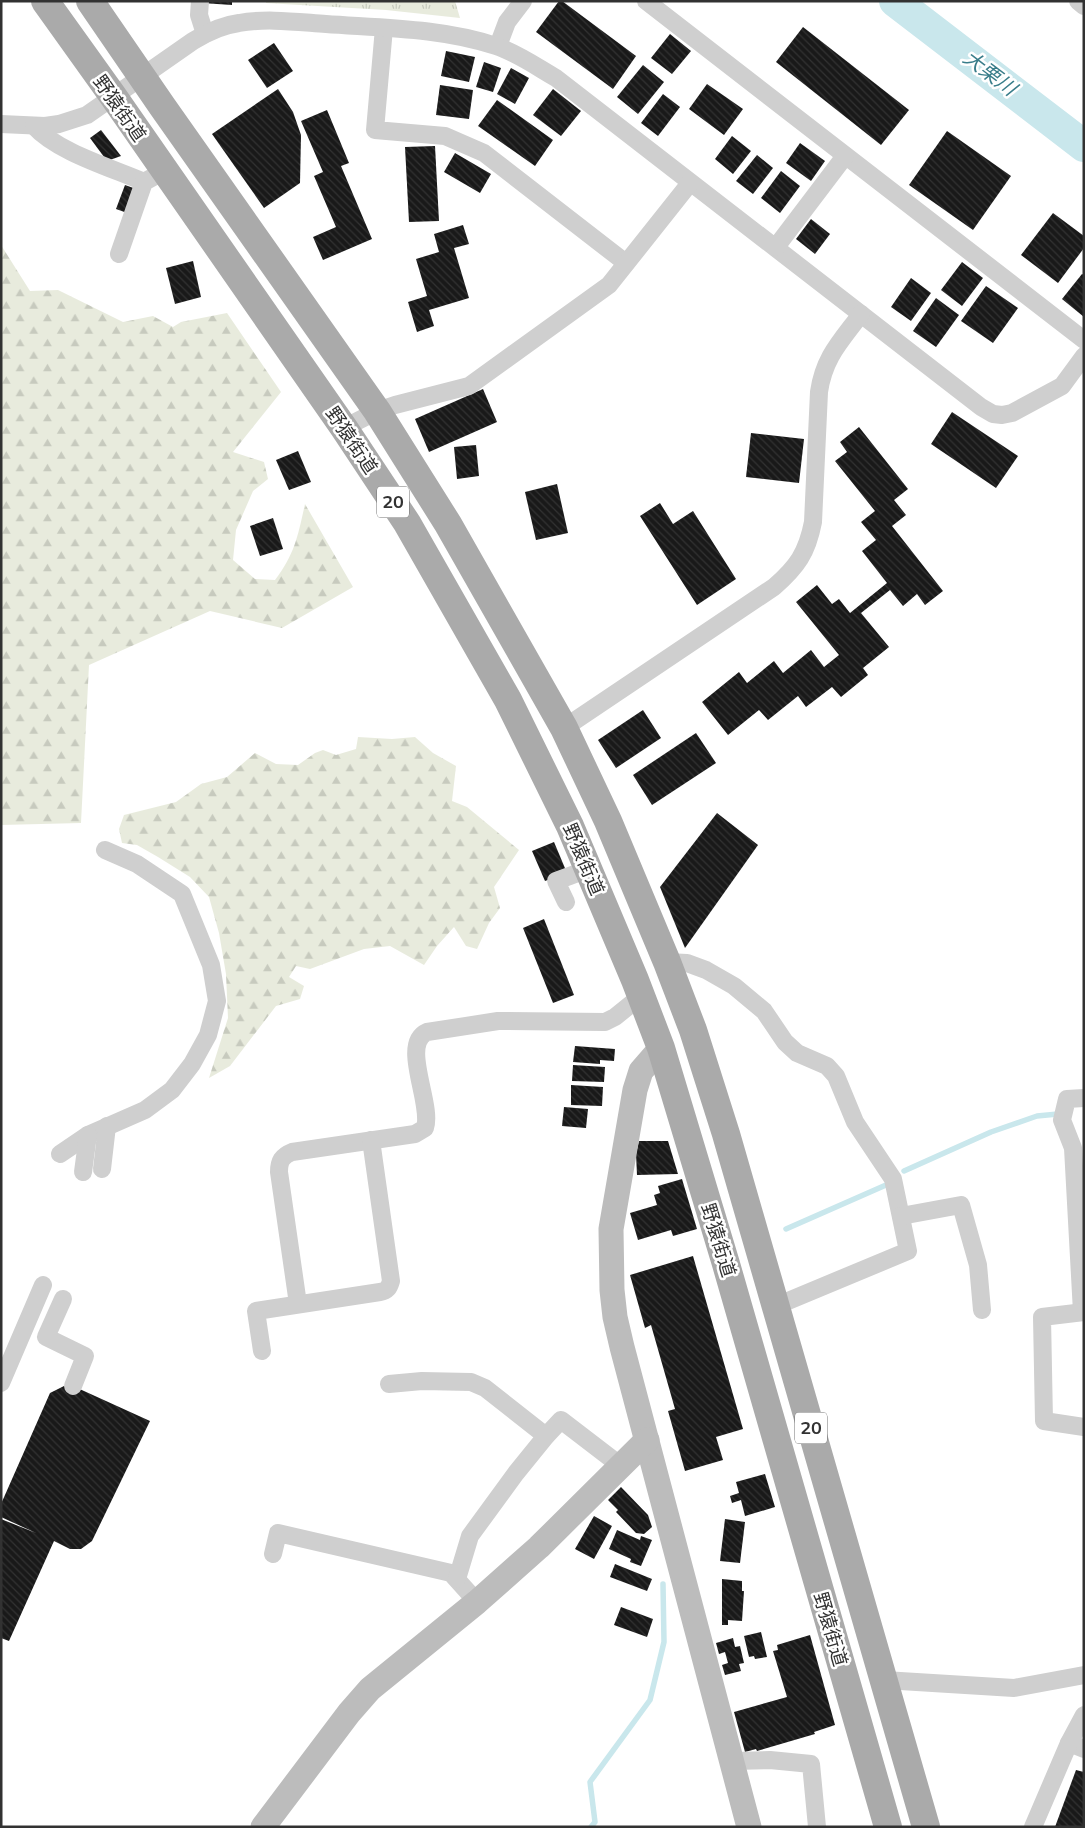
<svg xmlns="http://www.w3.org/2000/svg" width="1085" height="1828" font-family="Mulish,'Noto Sans JP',sans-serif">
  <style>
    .grass { fill: url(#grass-tufts) }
    .forest { fill: url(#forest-firs) }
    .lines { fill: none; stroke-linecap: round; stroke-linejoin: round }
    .stream { stroke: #c9e7ec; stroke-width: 5.5 }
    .river { stroke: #c9e7ec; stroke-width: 32 }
    .building { fill: url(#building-back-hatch) }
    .street { stroke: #cfcfcf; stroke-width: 18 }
    .secondary { stroke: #bcbcbc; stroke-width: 25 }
    .primary { stroke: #aaa; stroke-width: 28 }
    .labels { text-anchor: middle; stroke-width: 5; stroke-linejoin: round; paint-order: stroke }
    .shield { fill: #fff; stroke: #707070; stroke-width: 1 }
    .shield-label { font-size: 18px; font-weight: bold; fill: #323232 }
    .street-label { font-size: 19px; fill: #323232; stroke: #fff }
    .water-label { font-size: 20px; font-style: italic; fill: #397d8a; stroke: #fff }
  </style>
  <defs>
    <pattern id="grass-tufts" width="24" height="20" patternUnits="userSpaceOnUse" patternTransform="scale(1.25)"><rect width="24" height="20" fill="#e8ebdd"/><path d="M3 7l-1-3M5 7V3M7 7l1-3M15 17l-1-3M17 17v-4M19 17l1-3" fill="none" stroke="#c7cabe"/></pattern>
    <pattern id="forest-firs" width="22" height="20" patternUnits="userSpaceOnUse" patternTransform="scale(1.25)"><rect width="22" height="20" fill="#e8ebdd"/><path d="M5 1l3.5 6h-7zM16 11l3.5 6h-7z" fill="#c7cabe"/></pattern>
    <pattern id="building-back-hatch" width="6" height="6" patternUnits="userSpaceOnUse" patternTransform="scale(1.25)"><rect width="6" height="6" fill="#191919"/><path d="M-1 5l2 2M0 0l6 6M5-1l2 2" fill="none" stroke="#323232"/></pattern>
  </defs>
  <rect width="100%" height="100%" fill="#fff"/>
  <path class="grass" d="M266,1H455L460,18L386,10L266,3Z"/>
  <g class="forest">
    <path d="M1,245L30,291L58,290L123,322L153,316L173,327L181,322L227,313L281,392L233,452L264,462L268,479L253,491L236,530L233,560L255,579L275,580C295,554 298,535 305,504L353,587L282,628L210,611L89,665L81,823L1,825Z"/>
    <path d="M358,737L392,739L415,737L433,753L456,766L452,801L467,807L519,850L494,887L500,908L489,923L477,949L466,946L454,927L437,946L424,965L390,946L364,949L310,969L296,966L289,977L304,986L300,999L276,1006L230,1066L209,1078L228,1018L226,974L219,933L209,897L190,877L158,857L137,845L122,843L119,829L124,815L176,802L201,784L227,777L255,753L276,764L298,765L315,753L323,750L336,755L356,749Z"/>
  </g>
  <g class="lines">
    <g class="stream">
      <path d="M904,1171L991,1132L1037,1116L1058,1114"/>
      <path d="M786,1229L886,1185"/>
      <path d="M591,1827L595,1822L590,1782L650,1700L664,1642L663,1584"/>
    </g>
    <path class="river" d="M895,1L1084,146"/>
  </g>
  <g class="building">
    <path d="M202,1H232V5L202,3Z"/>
    <path d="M559,1H562L636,56L613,89L536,32Z"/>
    <path d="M803,27L909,110L881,145L776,62Z"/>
    <path d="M670,34L691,51L672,74L651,58Z"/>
    <path d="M274,43L293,71L267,88L248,60Z"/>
    <path d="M446,51L475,57L469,82L441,76Z"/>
    <path d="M484,62L501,68L493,92L476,87Z"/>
    <path d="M643,65L664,82L638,114L617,97Z"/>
    <path d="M511,68L529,78L515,104L497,94Z"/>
    <path d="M707,84L743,109L724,135L689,109Z"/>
    <path d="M440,85L473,90L469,119L436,115Z"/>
    <path d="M278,89L293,112L301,135L300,183L264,208L212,134Z"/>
    <path d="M553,89L581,111L561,136L533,115Z"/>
    <path d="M663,94L680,107L658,136L641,123Z"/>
    <path d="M497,100L553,140L535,166L478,126Z"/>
    <path d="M327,110L349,163L341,166L372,239L323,260L313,237L336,227L314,176L323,172L301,121Z"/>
    <path d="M101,130L121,156L107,161L90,138Z"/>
    <path d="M947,131L1011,176L973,230L909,185Z"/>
    <path d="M732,136L751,151L733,174L715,159Z"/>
    <path d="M800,143L825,161L811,181L786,163Z"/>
    <path d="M435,146L439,221L409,222L405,147Z"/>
    <path d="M455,153L491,174L480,193L444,172Z"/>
    <path d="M757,155L773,168L753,194L736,181Z"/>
    <path d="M781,171L800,186L780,213L761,198Z"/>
    <path d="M125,185L139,190L130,214L116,209Z"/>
    <path d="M1053,213L1084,236V248L1058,283L1021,255Z"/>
    <path d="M811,219L830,234L815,254L796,239Z"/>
    <path d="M463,225L469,244L454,248L469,298L429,310L434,326L417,332L408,302L427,296L416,259L439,252L434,234Z"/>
    <path d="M193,261L201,297L175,304L166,268Z"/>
    <path d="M962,262L983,278L962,306L941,290Z"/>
    <path d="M1082,274L1084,275V317L1062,299Z"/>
    <path d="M911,278L931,293L911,321L891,307Z"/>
    <path d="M986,286L1018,308L993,343L961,321Z"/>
    <path d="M936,298L959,315L936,347L913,331Z"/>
    <path d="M483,389L497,422L429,452L415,419Z"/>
    <path d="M952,412L1018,456L996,488L931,444Z"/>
    <path d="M859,427L908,489L894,500L906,515L892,526L943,591L925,605L917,594L903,606L890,590L861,613L889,647L863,668L868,675L841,697L832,687L806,707L798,696L768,720L759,710L728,735L702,702L739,672L747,683L774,661L783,673L811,650L824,667L839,655L796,602L817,585L832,604L839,599L850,613L887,583L862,551L876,540L861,522L875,511L835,461L847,452L840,442Z"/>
    <path d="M751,433L804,439L799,483L746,477Z"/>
    <path d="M476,445L479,476L457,479L454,447Z"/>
    <path d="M298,451L311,482L289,490L276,460Z"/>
    <path d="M557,484L568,533L536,540L525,492Z"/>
    <path d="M660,503L673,524L693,511L736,579L697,605L640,516Z"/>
    <path d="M273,518L283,549L260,556L250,526Z"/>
    <path d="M643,710L661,738L616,768L598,740Z"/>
    <path d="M696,733L716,763L652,805L633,775Z"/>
    <path d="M717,813L758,845L685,948L660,887Z"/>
    <path d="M554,842L567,873L545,881L532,851Z"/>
    <path d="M544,919L574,995L553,1003L523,928Z"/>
    <path d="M575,1046L615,1049L614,1061L600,1060V1064L573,1062Z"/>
    <path d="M573,1065L605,1067L604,1082L572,1081Z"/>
    <path d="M571,1085L603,1087L602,1106L571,1105Z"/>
    <path d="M564,1107L588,1109L586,1128L562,1126Z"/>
    <path d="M639,1141H668L678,1174L637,1175L636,1154Z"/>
    <path d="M682,1179L697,1229L673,1236L671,1230L638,1240L630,1213L657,1205L654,1195L660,1193L658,1186Z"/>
    <path d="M693,1256L743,1429L716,1437L723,1460L685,1471L668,1411L675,1409L651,1325L645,1328L630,1275Z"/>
    <path d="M64,1386H73L150,1421L92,1541L81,1549H70L54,1541L9,1641L1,1638V1519L36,1533L1,1517V1504L50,1393Z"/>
    <path d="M765,1474L775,1507L745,1516L741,1500L732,1503L730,1496L739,1493L736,1482Z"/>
    <path d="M621,1487L648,1515L652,1527L644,1534L636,1533L616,1512L618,1510L608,1500Z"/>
    <path d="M594,1516L612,1526L594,1559L575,1549Z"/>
    <path d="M725,1519L745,1522L740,1563L720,1561Z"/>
    <path d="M617,1530L640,1540L641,1536L652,1540L641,1566L630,1562L631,1559L609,1549Z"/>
    <path d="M615,1564L652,1579L647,1591L610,1577Z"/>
    <path d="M722,1579L742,1581V1591H744L742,1621L728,1620V1625H722Z"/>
    <path d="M621,1607L653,1619L647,1637L614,1625Z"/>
    <path d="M761,1632L767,1657L755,1659L754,1656L749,1657L744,1636Z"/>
    <path d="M810,1635L835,1725L814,1732L815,1734L757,1751L756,1749L745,1752L734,1712L787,1697L773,1651L778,1650L777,1645Z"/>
    <path d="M733,1638L735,1647L740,1646L744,1663L739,1664L741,1671L725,1675L722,1665L728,1663L725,1652L719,1654L716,1643Z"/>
    <path d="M1076,1770L1084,1772V1827H1055Z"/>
  </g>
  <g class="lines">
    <g class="street">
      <path d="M200,1L199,15L205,34"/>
      <path d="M646,1L1084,340"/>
      <path d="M1078,1L1084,6"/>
      <path d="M384,28L375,130L445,136L484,153L626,263"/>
      <path d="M498,46L507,22L523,1"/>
      <path d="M1,124L45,126L59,124L87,115L193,41C206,33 223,25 239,23C267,18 297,22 326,24C382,28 442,28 496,46C517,53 537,67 556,78L981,407L993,414L1002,415L1012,413L1062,386L1084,356"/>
      <path d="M34,126C57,152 112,168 144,182"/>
      <path d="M776,247L845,156"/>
      <path d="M119,254L144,182L155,176"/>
      <path d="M344,428L377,411L395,405L469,386L609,285L690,183"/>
      <path d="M564,728L774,587C797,567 807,553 813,522L819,392C824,357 841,341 861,314"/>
      <path d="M566,902L556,881L575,874"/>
      <path d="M667,962L687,963L706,970L734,986L764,1011L785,1042L797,1053L827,1066L836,1076L855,1122L893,1179L908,1251L776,1306"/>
      <path d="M60,1154L88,1135L145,1110L172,1090L192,1064L208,1035L217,1001L211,965L182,894L137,864L105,850"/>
      <path d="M102,1169L107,1126"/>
      <path d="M83,1172L88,1135"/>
      <path d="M901,1216L961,1205L978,1265L982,1310"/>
      <path d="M63,1299L46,1337L85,1356L73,1386"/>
      <path d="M298,1304L279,1172C279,1161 282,1156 292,1152L415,1134L425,1128C433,1104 400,1044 427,1032L498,1021L605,1022L615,1017L641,996"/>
      <path d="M1082,1312L1073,1148L1062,1120L1067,1099L1084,1098"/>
      <path d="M1084,1312L1042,1317L1044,1421L1084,1427"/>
      <path d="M262,1351L256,1311L380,1292C387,1291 389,1288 391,1281L371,1140"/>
      <path d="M1,1383L43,1285"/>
      <path d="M389,1384L422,1381L471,1382L485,1388L546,1436"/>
      <path d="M273,1554L278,1533L451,1573L477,1602"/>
      <path d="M457,1579L470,1536L516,1473L546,1436L561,1420L621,1466"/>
      <path d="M884,1680L1014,1688L1084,1675"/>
      <path d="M1069,1743L1084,1749"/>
      <path d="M732,1761L770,1760L811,1764L817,1827"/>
      <path d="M1033,1827L1069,1743L1084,1715"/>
    </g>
    <g class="secondary">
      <path d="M661,1048L641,1071L635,1090L611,1229L612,1290L615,1317L622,1347L749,1827"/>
      <path d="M263,1827L349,1713L370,1689L477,1602L539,1547L647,1440"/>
    </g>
    <g class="primary">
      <path d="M45,1L113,96L344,428L407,523L508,700L570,826L635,980L661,1048L726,1264L888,1827"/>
      <path d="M90,1L162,106L377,411L448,524L564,728L608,821L667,962L693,1030L726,1134L926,1827"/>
    </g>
  </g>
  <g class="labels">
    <g class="shield">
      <rect x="377" y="486.5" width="32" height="31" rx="4"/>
      <rect x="795" y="1412.5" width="32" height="31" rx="4"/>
    </g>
    <g class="shield-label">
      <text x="393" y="508">20</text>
      <text x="811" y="1434">20</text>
    </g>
    <g class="street-label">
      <text transform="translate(120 108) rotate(55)" y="7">野猿街道</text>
      <text transform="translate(352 440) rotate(56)" y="7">野猿街道</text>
      <text transform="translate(584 859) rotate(67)" y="7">野猿街道</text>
      <text transform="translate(719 1240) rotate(73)" y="7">野猿街道</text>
      <text transform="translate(831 1629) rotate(74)" y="7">野猿街道</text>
    </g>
    <g class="water-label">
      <text transform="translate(990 73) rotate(37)" y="7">大栗川</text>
    </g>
  </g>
  <rect width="1085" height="1828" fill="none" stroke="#323232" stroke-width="5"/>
</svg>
